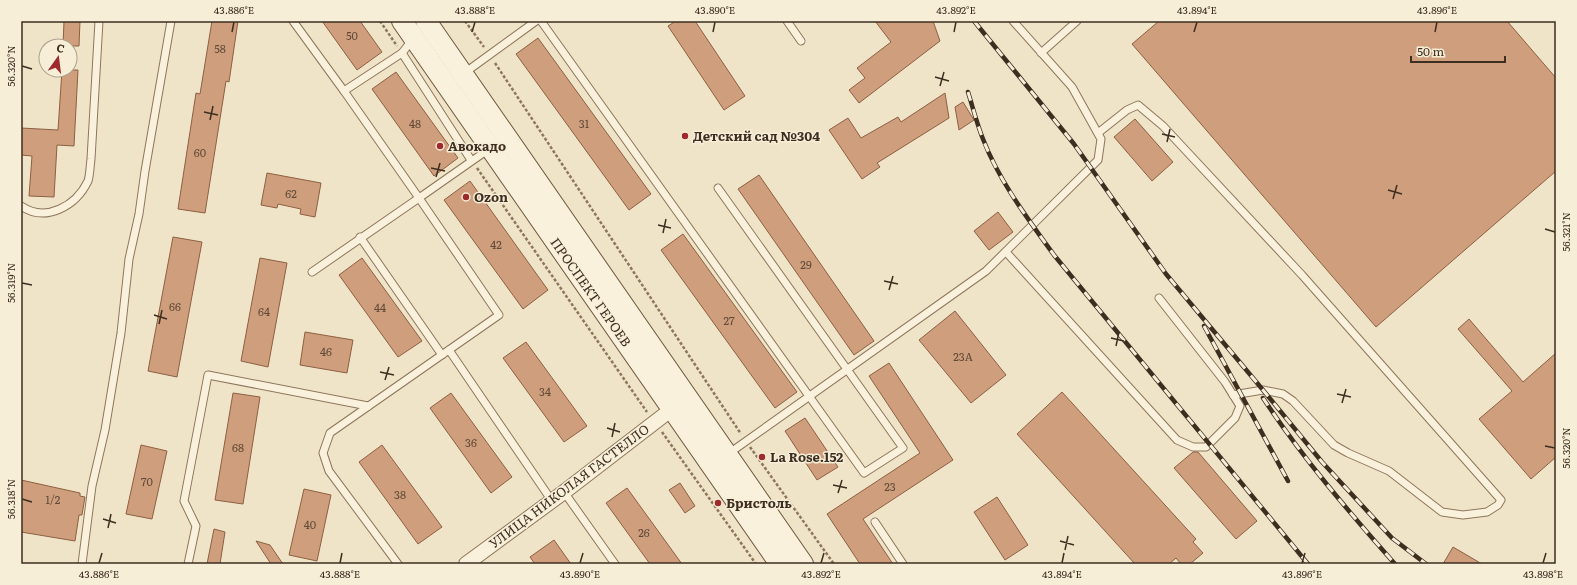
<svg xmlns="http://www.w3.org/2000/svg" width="1577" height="585" font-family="Literata,serif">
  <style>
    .building { fill: #cf9f7d; stroke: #8d5f41 }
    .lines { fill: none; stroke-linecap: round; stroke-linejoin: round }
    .lane-casing { stroke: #8d765c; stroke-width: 9 }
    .street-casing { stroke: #8d765c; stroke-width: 16 }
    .secondary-casing { stroke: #6f573f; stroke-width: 22 }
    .path { stroke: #8d765c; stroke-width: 2.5; stroke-dasharray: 3 2; stroke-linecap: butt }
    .lane { stroke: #faf1dc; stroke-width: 7 }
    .street { stroke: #faf1dc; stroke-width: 14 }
    .secondary { stroke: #faf1dc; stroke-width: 20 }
    .rail-casing { stroke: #3d2e20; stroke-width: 4.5 }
    .rail { stroke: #f7eed8; stroke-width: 3; stroke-dasharray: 9; stroke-linecap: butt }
    .ticks { fill: none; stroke: #3d2e20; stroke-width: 1.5 }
    .poi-dot { fill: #9e2a2b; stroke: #f7eed8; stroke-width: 1.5 }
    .labels { text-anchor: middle; stroke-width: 3; stroke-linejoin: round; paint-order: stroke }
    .number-label { font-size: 11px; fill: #624a37 }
    .poi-label { font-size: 13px; font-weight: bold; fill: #3d2e20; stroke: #f7eed8; text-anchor: start }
    .street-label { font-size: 13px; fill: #3d2e20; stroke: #f7eed8 }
    .neatline { fill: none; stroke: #3d2e20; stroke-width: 1.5 }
    .ticks-label { font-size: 10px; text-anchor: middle; fill: #3d2e20 }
  </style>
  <rect width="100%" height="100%" fill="#f0e4c8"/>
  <g class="building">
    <path d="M64,21H80L79,46H63Z"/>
    <path d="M212,21H238L229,82L226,81L205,213L178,209L196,93L200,94Z"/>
    <path d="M322,21H360L382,52L357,70Z"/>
    <path d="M676,21H695L745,96L724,110L668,26Z"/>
    <path d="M875,21H933L940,41L859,103L849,90L865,78L857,68L891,42Z"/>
    <path d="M1159,21H1507L1556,78V171L1376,327L1132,44Z"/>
    <path d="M538,38L651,194L629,210L516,54Z"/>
    <path d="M62,70H78L74,146L57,145L54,197L29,196L32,156L21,155V128L58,130Z"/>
    <path d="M396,72L458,158L434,176L372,89Z"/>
    <path d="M945,93L949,118L877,163L880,167L862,179L829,130L848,118L861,138L898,117L901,122Z"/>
    <path d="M963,102L974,120L959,130L955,107Z"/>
    <path d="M1135,119L1173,162L1152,181L1114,137Z"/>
    <path d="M267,173L321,183L315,217L300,214L301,209L278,204L277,208L261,205Z"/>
    <path d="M759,175L874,341L854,355L738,189Z"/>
    <path d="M470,181L548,290L523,309L444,200Z"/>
    <path d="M998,212L1013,232L989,250L974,231Z"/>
    <path d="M683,234L797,392L775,408L661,250Z"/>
    <path d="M173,237L202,242L177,377L148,371Z"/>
    <path d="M260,258L287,263L268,367L241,361Z"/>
    <path d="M362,258L422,341L398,357L339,275Z"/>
    <path d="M955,311L1006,375L971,403L919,340Z"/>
    <path d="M1469,319L1523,382L1556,353V457L1531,479L1479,419L1512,391L1458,329Z"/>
    <path d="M305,332L353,340L347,373L300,365Z"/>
    <path d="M526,342L587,426L564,442L503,358Z"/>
    <path d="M889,363L953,460L863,519L893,564H860L827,514L920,453L869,376Z"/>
    <path d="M1062,392L1196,539L1193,542L1203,553L1190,564H1181L1176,558L1169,564H1135L1017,434Z"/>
    <path d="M233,393L260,397L243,504L215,500Z"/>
    <path d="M451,393L512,477L491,493L430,408Z"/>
    <path d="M805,418L838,467L817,480L785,431Z"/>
    <path d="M141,445L167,451L152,519L126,514Z"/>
    <path d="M382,445L442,527L418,544L359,462Z"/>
    <path d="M1193,452H1198L1257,521L1236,539L1174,468Z"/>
    <path d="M21,480L80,493V496L85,497L82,515H79L75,541L21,532Z"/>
    <path d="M680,483L695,506L685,513L669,490Z"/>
    <path d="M627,488L682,564H650L606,503Z"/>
    <path d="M304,489L331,495L317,561L289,555Z"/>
    <path d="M997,497L1028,545L1005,560L974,512Z"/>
    <path d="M214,529L225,532L220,564H207Z"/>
    <path d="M554,540L571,564H535L530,557Z"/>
    <path d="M256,541L270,545L283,564H271Z"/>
    <path d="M1453,547L1482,564H1443Z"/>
  </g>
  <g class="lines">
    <defs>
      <g id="lane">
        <path d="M293,21L344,91L402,53L413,39"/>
        <path d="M541,21L864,473L903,448L718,188"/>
        <path d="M787,21L801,41"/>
        <path d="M402,53L471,160"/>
        <path d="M1041,53L1077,21"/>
        <path d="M463,74L536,21"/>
        <path d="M344,91L419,198L489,149"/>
        <path d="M1098,133L1127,110L1138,105L1163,126L1302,275L1501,500L1498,505L1487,512L1463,515L1442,512L1389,471L1348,453L1334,445L1293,401L1283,394L1263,390L1233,395"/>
        <path d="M21,206C46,223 76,206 88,181C90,175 90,166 91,159L99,21"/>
        <path d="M360,237L442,355"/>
        <path d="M1006,252L1177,440L1193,447H1206L1235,418L1240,406L1225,382L1159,298"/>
        <path d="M312,272L419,198L499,315L330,433L323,453L329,471L398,564"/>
        <path d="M449,350L552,501"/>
        <path d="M728,454L986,271L1098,160L1101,139L1072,87L1013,21"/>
        <path d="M564,492L615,564"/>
        <path d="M875,522L903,564"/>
        <path d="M82,564L92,486L105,430L121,333L129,259L139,214L145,171L171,21"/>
        <path d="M188,564L196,526L184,501L208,375L368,406"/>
      </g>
      <path id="street" d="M466,564L564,492L672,409"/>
      <g id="secondary">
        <path d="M402,21L780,564"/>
        <path d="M426,21L803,564"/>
      </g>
    </defs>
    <use href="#lane" class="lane-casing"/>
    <use href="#street" class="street-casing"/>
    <use href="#secondary" class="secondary-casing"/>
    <g class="path">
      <path d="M380,21L397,46"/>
      <path d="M465,21L484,47"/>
      <path d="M495,63L741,434"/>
      <path d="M477,168L647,412"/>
      <path d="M662,432L756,564"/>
      <path d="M750,447L834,564"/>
    </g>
    <use href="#lane" class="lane"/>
    <use href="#street" class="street"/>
    <use href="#secondary" class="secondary"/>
    <defs>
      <g id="rail">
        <path d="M974,21L1074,144L1166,274L1263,390L1322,462L1392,538L1426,564"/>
        <path d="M968,92C973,108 977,124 983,139C999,181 1028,219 1054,255L1308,564"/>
        <path d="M1204,326L1288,481"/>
        <path d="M1263,398C1302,457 1348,511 1395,564"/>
      </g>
    </defs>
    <use href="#rail" class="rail-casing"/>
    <use href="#rail" class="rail"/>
  </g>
  <path class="ticks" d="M232,32L234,22M472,32L475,22M713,32L715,22M954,32L956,22M1194,32L1197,22M1435,32L1437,22M22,66L32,69M935,77L949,81M940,86L944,72M204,112L218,115M210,120L213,106M1162,134L1175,137M1167,142L1170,129M431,168L445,171M436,177L440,163M1388,190L1402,194M1393,199L1397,185M658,225L671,228M1545,229L1555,232M663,233L666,219M884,281L898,284M22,283L32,285M889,290L893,276M154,315L167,319M159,324L162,310M1111,338L1124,341M1116,346L1119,332M380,372L394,375M385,380L389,367M1337,394L1351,397M1342,403L1346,389M607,428L620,432M612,437L615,423M1545,446L1555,448M833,485L847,488M838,493L842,480M22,499L32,502M103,519L116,523M108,528L111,514M1060,541L1074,545M1065,550L1068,536M99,563L102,553M340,563L342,553M580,563L583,553M821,563L824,553M1062,563L1064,553M1302,563L1305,553M1543,563L1546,553"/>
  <g class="poi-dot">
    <circle cx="685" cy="136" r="4"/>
    <circle cx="440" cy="146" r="4"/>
    <circle cx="466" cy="197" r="4"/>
    <circle cx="762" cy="457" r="4"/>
    <circle cx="718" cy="503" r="4"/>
  </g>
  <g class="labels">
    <g class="number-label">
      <text x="352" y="40">50</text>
      <text x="220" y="53">58</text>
      <text x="415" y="128">48</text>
      <text x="584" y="128">31</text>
      <text x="200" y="157">60</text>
      <text x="291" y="198">62</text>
      <text x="496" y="249">42</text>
      <text x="806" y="269">29</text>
      <text x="175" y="311">66</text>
      <text x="380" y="312">44</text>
      <text x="264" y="316">64</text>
      <text x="729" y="325">27</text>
      <text x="326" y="356">46</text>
      <text x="963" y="361">23А</text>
      <text x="545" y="396">34</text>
      <text x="471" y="447">36</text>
      <text x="238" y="452">68</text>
      <text x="147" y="486">70</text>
      <text x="890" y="491">23</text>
      <text x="400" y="499">38</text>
      <text x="53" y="504">1/2</text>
      <text x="310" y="529">40</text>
      <text x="644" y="537">26</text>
    </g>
    <g class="poi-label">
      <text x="693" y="141">Детский сад №304</text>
      <text x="448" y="151">Авокадо</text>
      <text x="474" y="202">Ozon</text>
      <text x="770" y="462">La Rose.152</text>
      <text x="726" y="508">Бристоль</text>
    </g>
    <g class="street-label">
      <text transform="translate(591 292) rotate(55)" y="5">ПРОСПЕКТ ГЕРОЕВ</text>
      <text transform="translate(569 486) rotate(-37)" y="5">УЛИЦА НИКОЛАЯ ГАСТЕЛЛО</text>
    </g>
  </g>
  <rect width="1577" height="585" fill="none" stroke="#f7eed8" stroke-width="44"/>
  <g transform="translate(58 58) rotate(14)"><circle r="19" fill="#f7eed8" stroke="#ada18e"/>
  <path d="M0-3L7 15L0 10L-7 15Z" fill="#9e2a2b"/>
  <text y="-6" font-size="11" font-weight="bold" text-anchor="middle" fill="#3d2e20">С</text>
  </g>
  <path d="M1411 56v6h94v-6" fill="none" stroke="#3d2e20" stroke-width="2"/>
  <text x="1417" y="56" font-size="12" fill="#3d2e20" stroke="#f7eed8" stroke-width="3" paint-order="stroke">50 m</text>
  <rect x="22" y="22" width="1533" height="541" class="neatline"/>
  <g class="ticks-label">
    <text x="234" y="14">43.886°E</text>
    <text x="475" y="14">43.888°E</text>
    <text x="715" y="14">43.890°E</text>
    <text x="956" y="14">43.892°E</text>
    <text x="1197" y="14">43.894°E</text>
    <text x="1437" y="14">43.896°E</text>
    <text transform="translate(11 66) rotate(-90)" y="4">56.320°N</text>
    <text transform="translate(1566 232) rotate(-90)" y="4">56.321°N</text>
    <text transform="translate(11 283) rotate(-90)" y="4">56.319°N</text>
    <text transform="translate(1566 448) rotate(-90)" y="4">56.320°N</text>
    <text transform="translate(11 499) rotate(-90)" y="4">56.318°N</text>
    <text x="99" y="578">43.886°E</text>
    <text x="340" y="578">43.888°E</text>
    <text x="580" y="578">43.890°E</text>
    <text x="821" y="578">43.892°E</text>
    <text x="1062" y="578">43.894°E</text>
    <text x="1302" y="578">43.896°E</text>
    <text x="1543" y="578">43.898°E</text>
  </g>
</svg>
